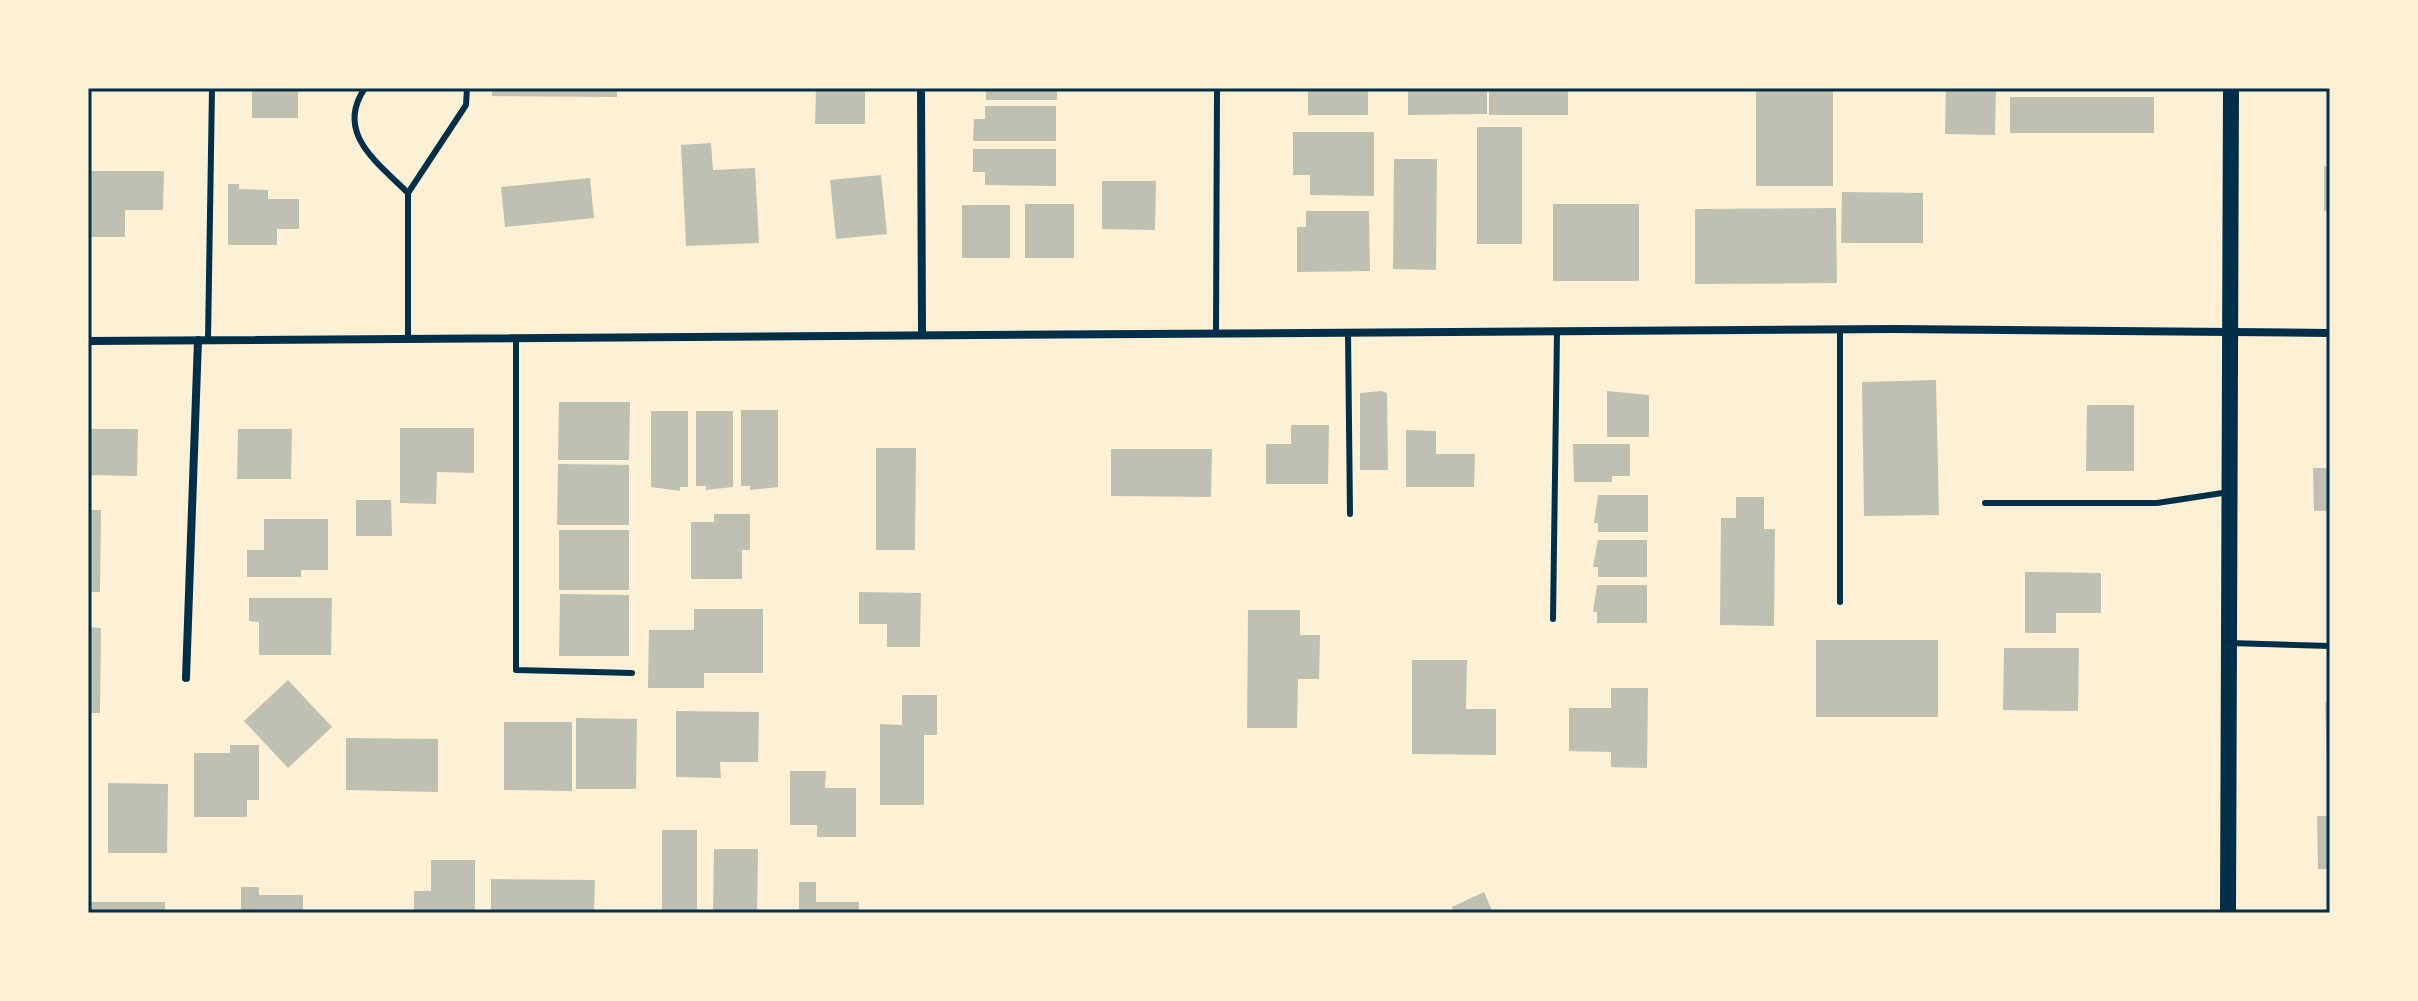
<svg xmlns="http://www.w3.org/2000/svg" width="2418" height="1001" font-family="'Nunito Sans',sans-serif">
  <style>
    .building { fill: #bec0b2 }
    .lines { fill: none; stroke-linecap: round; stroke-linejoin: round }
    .service { stroke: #003049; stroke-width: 6 }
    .minor { stroke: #003049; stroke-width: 8 }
    .secondary { stroke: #003049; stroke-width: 16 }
    .neatline { fill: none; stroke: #003049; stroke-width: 3 }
  </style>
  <rect width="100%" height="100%" fill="#fdf0d5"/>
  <g class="building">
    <rect x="252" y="88" width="46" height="30"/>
    <path d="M492,88H617V97L492,96Z"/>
    <path d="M816,88H865V124H815Z"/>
    <rect x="986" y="88" width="71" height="12"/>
    <rect x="1308" y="88" width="60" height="27"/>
    <path d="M1408,88H1487V114L1408,115Z"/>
    <rect x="1489" y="88" width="79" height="27"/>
    <rect x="1756" y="88" width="77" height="98"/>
    <path d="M1946,88H1996L1995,135L1945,134Z"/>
    <rect x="2010" y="97" width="144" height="36"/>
    <path d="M985,106H1056V141H973L974,119H985Z"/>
    <rect x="1477" y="127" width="45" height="117"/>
    <path d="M1293,132H1374V196L1310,195V175H1293Z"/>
    <path d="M711,143L713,170L755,168L759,243L686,246L681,145Z"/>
    <path d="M973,149H1056V186L985,185V172H973Z"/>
    <path d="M1394,159H1437L1436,270L1393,269Z"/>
    <rect x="2324" y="166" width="6" height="45"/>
    <path d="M88,171H164L163,210H125V237H88Z"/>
    <path d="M881,175L887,234L836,239L830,180Z"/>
    <path d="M590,178L594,218L505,227L501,187Z"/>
    <path d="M1102,181H1156L1155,230L1102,229Z"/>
    <path d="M228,184H239V189L268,190V199H299V229H277V245H228Z"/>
    <path d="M1842,192L1923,193V243H1841Z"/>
    <rect x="1025" y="204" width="49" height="54"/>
    <rect x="1553" y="204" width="86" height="77"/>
    <rect x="962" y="205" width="48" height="53"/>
    <path d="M1836,208L1837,283L1695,284V209Z"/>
    <path d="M1306,211H1369L1370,271L1297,272V227H1306Z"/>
    <path d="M1936,380L1939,515L1864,516L1862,382Z"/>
    <path d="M1381,391L1387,393L1388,470H1360V393Z"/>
    <path d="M1607,391L1649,395V437H1607Z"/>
    <path d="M559,402H630L629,460H558Z"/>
    <path d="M2087,405H2134V471H2086Z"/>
    <path d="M741,410H778V487L750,490V486H741Z"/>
    <path d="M651,411H688V487H680V491L651,487Z"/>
    <path d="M696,411H733V487L706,490V486H696Z"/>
    <path d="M1291,425H1329L1328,484H1266V444H1291Z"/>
    <path d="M400,428H474V473L437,472L436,504L400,503Z"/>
    <path d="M88,429H138L137,476L88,475Z"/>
    <path d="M238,429H292L291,479H237Z"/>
    <path d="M1406,430L1436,431V454H1475L1474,487H1406Z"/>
    <path d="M1573,444H1630V476H1612V482H1574Z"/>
    <path d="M876,448H916L915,550H876Z"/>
    <path d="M1111,449H1212L1211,497L1111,496Z"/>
    <path d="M558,464L629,465V525H557Z"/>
    <path d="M2313,468H2330V511H2314Z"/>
    <path d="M1598,495H1648V532H1598V523H1594Z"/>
    <path d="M1736,497H1764V529H1775L1774,626L1720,625L1721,518H1736Z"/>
    <path d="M356,500H391L392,536H356Z"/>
    <path d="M88,510H101L100,592H88Z"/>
    <path d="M714,514H750V550H742V579H691V522H714Z"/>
    <path d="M264,519H328V570H301V577H247V550H264Z"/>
    <rect x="559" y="530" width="70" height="60"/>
    <path d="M1598,540H1647V577H1598V567H1593Z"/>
    <path d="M2025,572L2101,573V613H2056V633H2025Z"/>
    <path d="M1597,585H1647V623H1597V612H1593Z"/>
    <path d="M859,592L921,593L920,647H887V624H859Z"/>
    <path d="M560,594L629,595V656H559Z"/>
    <path d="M249,598H332L331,655H259V622L249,621Z"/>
    <path d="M694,609H763V673H704V688H648L649,630H694Z"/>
    <path d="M1248,610H1300V635H1320L1319,679H1298L1297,728H1247Z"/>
    <path d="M88,627L101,628L100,713H88Z"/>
    <rect x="1816" y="640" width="122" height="77"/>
    <path d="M2004,648H2079L2078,711L2003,710Z"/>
    <path d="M1412,660H1467L1466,709H1496V755L1412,754Z"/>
    <path d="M288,680L332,727L288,768L244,721Z"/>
    <path d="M1611,688H1648L1647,768L1611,767V752L1569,751V708H1611Z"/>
    <path d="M902,695H937V735H924V805H880V724L902,725Z"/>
    <path d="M2325,702H2330V759H2327Z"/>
    <path d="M676,711L759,712L758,762H720L721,778L676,777Z"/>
    <path d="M576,718L637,719L636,789H576Z"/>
    <path d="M504,722H572V791L504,790Z"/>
    <path d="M346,738L438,739V792L346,790Z"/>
    <path d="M230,745H259V800H247V817H194V753H230Z"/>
    <path d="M790,771H826L825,788H856V837H817V825H790Z"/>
    <path d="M108,783L168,784L167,853H108Z"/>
    <path d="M2317,816H2330V869H2318Z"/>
    <rect x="662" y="830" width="35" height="83"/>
    <path d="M714,849H758L757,913H713Z"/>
    <path d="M431,860H475V913H414V891H431Z"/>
    <path d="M491,879L595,880L594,913H491Z"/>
    <path d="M799,882H816V902H859V913H799Z"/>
    <path d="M241,887H259V895H303V913H241Z"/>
    <path d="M1484,892L1493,913H1454L1452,907Z"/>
    <rect x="88" y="902" width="77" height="11"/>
  </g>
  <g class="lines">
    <g class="service">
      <path d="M365,88C334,133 378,163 408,193"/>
      <path d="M1216,333L1217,88"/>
      <path d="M1348,333L1350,514"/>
      <path d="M408,338V193L466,105L467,88"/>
      <path d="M516,338V670L632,673"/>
      <path d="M208,340L212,88"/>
      <path d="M1985,503H2157L2229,492"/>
      <path d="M1840,602V330"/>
      <path d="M1553,619L1557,332"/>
      <path d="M2230,643L2330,646"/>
    </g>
    <g class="minor">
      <path d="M921,88L922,335"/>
      <path d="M88,341L1894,329L2330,333"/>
      <path d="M186,678L198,340"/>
    </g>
    <path class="secondary" d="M2228,913L2231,88"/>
  </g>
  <rect width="2418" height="1001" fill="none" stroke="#fdf0d5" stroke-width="180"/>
  <rect x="90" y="90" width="2238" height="821" class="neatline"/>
</svg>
